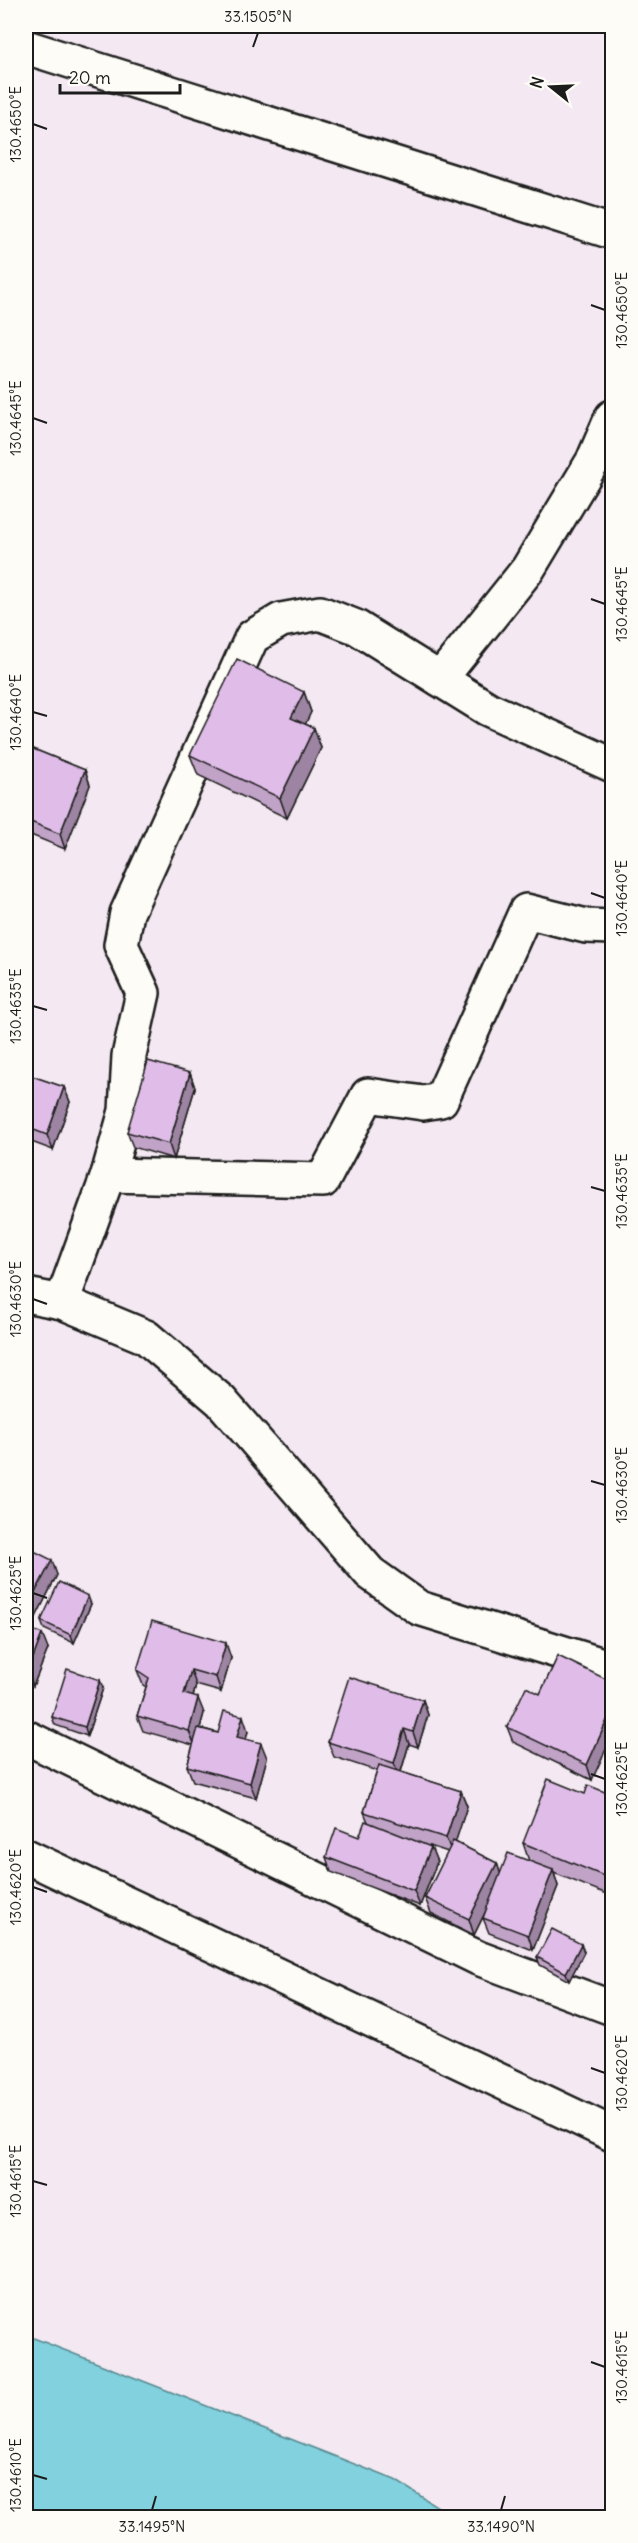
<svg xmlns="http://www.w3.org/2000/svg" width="638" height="2543" font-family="Delius,sans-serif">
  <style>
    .water { fill: #81d1de; stroke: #598990; stroke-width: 1.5 }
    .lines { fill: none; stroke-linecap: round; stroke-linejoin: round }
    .minor-casing { stroke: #1c1c1c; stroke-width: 38 }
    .minor { stroke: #fdfcf7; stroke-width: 33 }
    .wall { fill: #c1a3c8; stroke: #1c1c1c; stroke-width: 1.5 }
    .shaded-wall { fill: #9d84a2; stroke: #1c1c1c; stroke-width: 1.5 }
    .building { fill: #e0bde8; stroke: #1c1c1c; stroke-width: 1.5 }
    .ticks { fill: none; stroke: #1c1c1c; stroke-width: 2 }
    .neatline { fill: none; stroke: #1c1c1c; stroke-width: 2 }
    .ticks-label { font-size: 15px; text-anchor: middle; fill: #1c1c1c }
  </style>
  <rect width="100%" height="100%" fill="#f4e9f2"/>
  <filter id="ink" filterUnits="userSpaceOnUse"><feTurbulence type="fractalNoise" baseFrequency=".0167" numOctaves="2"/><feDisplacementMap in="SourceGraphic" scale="12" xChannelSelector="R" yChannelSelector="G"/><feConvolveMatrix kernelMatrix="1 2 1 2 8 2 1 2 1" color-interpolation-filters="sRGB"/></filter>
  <g filter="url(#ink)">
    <path class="water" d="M26,2335L395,2480L454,2517H26Z"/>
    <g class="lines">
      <defs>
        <g id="minor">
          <path d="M26,47L612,232"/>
          <path d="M440,679L528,569L593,461L612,417"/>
          <path d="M108,1175L323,1180L368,1095L423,1103L441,1100L526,911L586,926L612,927"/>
          <path d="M26,1295L62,1302L146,1337L221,1401L370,1573L419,1608L612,1668"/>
          <path d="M62,1302L108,1175L126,1111L129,1056L143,993L121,945L127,913L252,637L281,620L320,613L356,627L488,709L612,765"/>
          <path d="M26,1737L478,1958L612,2008"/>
          <path d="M26,1856L612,2134"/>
        </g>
      </defs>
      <use href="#minor" class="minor-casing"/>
      <use href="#minor" class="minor"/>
    </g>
    <g class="wall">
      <path d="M304,692L311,712L305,724L314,728L321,748L287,818L198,775L190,755Z"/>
      <path d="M26,746L85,770L90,785L65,849L26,833Z"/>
      <path d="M190,1073L195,1088L174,1159L133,1147L127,1132Z"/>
      <path d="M26,1074L64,1087L70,1102L53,1150L26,1140Z"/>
      <path d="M26,1547L57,1575L34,1621L26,1617Z"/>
      <path d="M91,1604L74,1643L44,1629L41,1621Z"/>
      <path d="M26,1627L48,1649L33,1686L26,1683Z"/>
      <path d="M558,1656L592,1780L513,1742L507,1727L540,1694Z"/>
      <path d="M231,1658L221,1692L196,1685L193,1697L204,1713L200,1728L218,1733L248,1731L246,1739L267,1758L256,1798L193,1781L187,1766L193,1745L143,1731L137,1716L146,1687L143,1685L137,1670Z"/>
      <path d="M103,1688L87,1736L55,1725L52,1717Z"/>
      <path d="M423,1700L428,1715L418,1747L409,1744L401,1772L461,1791L467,1806L455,1842L497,1863L500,1873L529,1861L523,1843L585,1794L612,1795V1896L554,1873L558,1886L533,1950L489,1933L483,1918L486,1911L474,1935L431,1913L425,1898L448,1852L430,1846L437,1862L420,1906L331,1872L326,1857L359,1837L368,1822L364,1812L377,1771L334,1757L328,1742Z"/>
      <path d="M581,1944L584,1952L569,1981L540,1965L537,1957Z"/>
    </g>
    <g class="shaded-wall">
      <path d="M304,692L311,712L299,738L291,718Z"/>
      <path d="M314,728L321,748L287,818L280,798Z"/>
      <path d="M85,770L90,785L65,849L60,834Z"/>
      <path d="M190,1073L195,1088L174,1159L169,1144Z"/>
      <path d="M64,1087L70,1102L53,1150L47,1135Z"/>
      <path d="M52,1560L57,1575L34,1621L28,1606Z"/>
      <path d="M88,1596L91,1604L74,1643L71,1635Z"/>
      <path d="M42,1634L48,1649L33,1686L28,1671Z"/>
      <path d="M226,1643L231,1658L221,1692L216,1677Z"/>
      <path d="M191,1670L196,1685L190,1709L184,1694Z"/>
      <path d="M100,1680L103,1688L87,1736L85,1727Z"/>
      <path d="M198,1698L204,1713L195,1746L189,1731Z"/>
      <path d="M423,1700L428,1715L418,1747L413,1732Z"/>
      <path d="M612,1709V1736L592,1780L587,1765Z"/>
      <path d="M243,1716L248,1731L243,1752L237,1737Z"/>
      <path d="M404,1729L409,1744L399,1778L394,1763Z"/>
      <path d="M261,1743L267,1758L256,1798L250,1783Z"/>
      <path d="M461,1791L467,1806L452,1853L446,1838Z"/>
      <path d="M431,1847L437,1862L420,1906L414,1891Z"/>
      <path d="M497,1863L502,1878L474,1935L469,1919Z"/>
      <path d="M553,1870L558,1886L533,1950L528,1935Z"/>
      <path d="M581,1944L584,1952L569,1981L566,1973Z"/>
    </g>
    <g class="building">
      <path d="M237,659L304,692L291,718L314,728L280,798L190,755Z"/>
      <path d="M26,746L85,770L60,834L26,820Z"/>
      <path d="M148,1061L190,1073L169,1144L127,1132Z"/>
      <path d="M26,1074L64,1087L47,1135L26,1127Z"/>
      <path d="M26,1547L52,1560L28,1606L26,1605Z"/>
      <path d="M59,1582L88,1596L71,1635L41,1621Z"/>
      <path d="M152,1621L226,1643L216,1677L191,1670L184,1694L198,1698L189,1731L137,1716L149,1678L137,1670Z"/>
      <path d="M26,1627L42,1634L28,1671L26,1670Z"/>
      <path d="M558,1656L612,1682V1709L587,1765L507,1727L526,1687L540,1694Z"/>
      <path d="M67,1669L100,1680L85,1727L52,1717Z"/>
      <path d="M349,1677L423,1700L413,1732L404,1729L394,1763L328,1742Z"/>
      <path d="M224,1711L243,1716L237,1737L261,1743L250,1783L187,1766L198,1728L218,1733Z"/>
      <path d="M379,1765L461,1791L446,1838L364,1812Z"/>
      <path d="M548,1779L585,1794L588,1785L612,1795V1875L611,1879L523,1843Z"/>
      <path d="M365,1821L431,1847L414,1891L326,1857L336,1828L359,1837Z"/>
      <path d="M453,1841L497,1863L469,1919L425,1898Z"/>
      <path d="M508,1853L553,1870L528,1935L483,1918Z"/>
      <path d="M552,1929L581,1944L566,1973L537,1957Z"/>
    </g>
  </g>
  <path class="ticks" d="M253,47L258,33M33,124L47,129M591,305L605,310M33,418L47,423M591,599L605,604M33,712L47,716M591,893L605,898M33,1006L47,1010M591,1187L605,1191M33,1299L47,1304M591,1481L605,1485M33,1593L47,1598M591,1774L605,1779M33,1887L47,1892M591,2068L605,2073M33,2181L47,2185M591,2362L605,2367M33,2475L47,2479M152,2510L156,2496M501,2510L505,2496"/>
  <rect width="638" height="2543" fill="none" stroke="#fdfcf7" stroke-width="66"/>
  <g transform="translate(551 87) rotate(288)" stroke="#fdfcf7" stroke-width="4.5" paint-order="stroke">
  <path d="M0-4.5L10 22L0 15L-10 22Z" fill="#1c1c1c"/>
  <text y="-9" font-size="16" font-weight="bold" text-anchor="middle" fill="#1c1c1c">N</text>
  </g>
  <path d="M60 84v9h120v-9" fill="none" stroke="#1c1c1c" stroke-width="3"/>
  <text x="69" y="84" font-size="18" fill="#1c1c1c" stroke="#fdfcf7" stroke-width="4.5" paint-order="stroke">20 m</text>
  <rect x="33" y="33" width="572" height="2477" class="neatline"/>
  <g class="ticks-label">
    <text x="258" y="22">33.1505°N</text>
    <text transform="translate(16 124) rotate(-90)" y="5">130.4650°E</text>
    <text transform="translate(622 310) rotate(-90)" y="5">130.4650°E</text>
    <text transform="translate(16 418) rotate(-90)" y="5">130.4645°E</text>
    <text transform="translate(622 604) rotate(-90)" y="5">130.4645°E</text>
    <text transform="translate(16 712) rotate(-90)" y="5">130.4640°E</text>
    <text transform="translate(622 898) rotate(-90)" y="5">130.4640°E</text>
    <text transform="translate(16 1006) rotate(-90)" y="5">130.4635°E</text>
    <text transform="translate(622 1191) rotate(-90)" y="5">130.4635°E</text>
    <text transform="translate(16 1299) rotate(-90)" y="5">130.4630°E</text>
    <text transform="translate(622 1485) rotate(-90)" y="5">130.4630°E</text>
    <text transform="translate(16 1593) rotate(-90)" y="5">130.4625°E</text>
    <text transform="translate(622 1779) rotate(-90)" y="5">130.4625°E</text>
    <text transform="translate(16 1887) rotate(-90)" y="5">130.4620°E</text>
    <text transform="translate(622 2073) rotate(-90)" y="5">130.4620°E</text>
    <text transform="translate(16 2181) rotate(-90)" y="5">130.4615°E</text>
    <text transform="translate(622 2367) rotate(-90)" y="5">130.4615°E</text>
    <text transform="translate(16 2475) rotate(-90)" y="5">130.4610°E</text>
    <text x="152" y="2532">33.1495°N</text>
    <text x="501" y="2532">33.1490°N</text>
  </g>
</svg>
